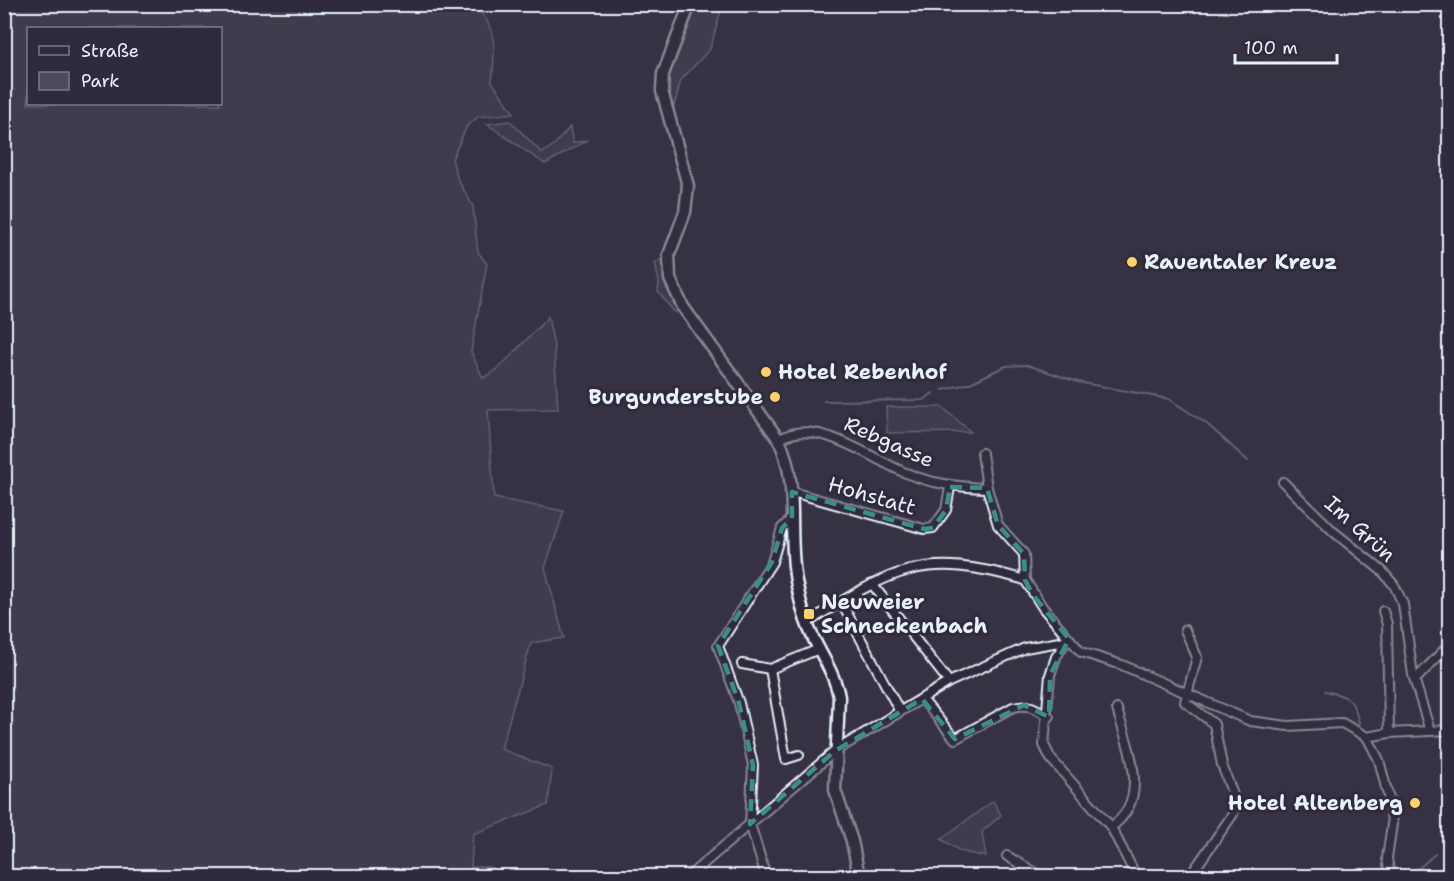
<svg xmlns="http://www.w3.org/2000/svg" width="1454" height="881" font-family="'Shantell Sans',sans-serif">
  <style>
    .green { fill: #4d4b5c; stroke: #9a9eaa; stroke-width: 1.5; fill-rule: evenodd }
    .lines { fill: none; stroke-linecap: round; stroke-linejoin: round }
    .stream { stroke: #a0a4af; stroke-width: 2 }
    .minor-casing { stroke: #e8f1f8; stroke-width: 12 }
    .tertiary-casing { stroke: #e8f1f8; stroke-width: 14 }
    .secondary-casing { stroke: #e8f1f8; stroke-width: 15 }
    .minor { stroke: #2f2a3d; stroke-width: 8 }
    .tertiary { stroke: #2f2a3d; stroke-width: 9 }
    .secondary { stroke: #2f2a3d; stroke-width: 10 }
    .marked { fill: none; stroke: #3a8f8a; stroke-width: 4.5; stroke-dasharray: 12 8; stroke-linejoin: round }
    .poi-dot { fill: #ffd166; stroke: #2f2a3d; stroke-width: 2 }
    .labels { text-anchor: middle; stroke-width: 6; stroke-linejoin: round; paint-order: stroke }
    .poi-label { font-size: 21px; font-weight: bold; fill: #e8f1f8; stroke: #2f2a3d; text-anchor: start }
    .street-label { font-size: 21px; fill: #e8f1f8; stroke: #2f2a3d }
  </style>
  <rect width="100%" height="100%" fill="#363244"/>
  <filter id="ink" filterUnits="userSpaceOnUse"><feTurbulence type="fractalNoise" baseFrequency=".0167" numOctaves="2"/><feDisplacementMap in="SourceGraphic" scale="12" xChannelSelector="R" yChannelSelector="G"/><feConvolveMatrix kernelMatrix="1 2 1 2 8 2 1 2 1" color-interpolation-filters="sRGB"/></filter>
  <g filter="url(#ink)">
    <g class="green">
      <path d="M5,4H474C499,29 495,51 492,82L514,113L478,117L467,126L452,159L458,180L473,206L478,252L487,264L471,352L483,378L498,369L548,317L554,345L558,409L488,410L494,498L564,511L545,568L564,638L531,643L501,749L552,769L548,805L473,834L471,867H491L502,876H5ZM220,28V104H28V28Z"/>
      <path d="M692,5L721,10L710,49L681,80L672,114L668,80Z"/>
      <path d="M510,121L542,153L555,144L570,127L573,143L588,140L545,164L487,124Z"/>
      <path d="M663,258L662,266L679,308L675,313L658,292L659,282L655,263Z"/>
      <path d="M886,407H942L971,432L887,433Z"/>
      <path d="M993,801L1001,815L982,832L986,857L960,851L941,839Z"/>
    </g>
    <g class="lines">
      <g class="stream">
        <path d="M943,390L970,383L1006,366L1027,365L1078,382L1169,399L1207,424L1248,461"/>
        <path d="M824,401L924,400L933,393"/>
        <path d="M1325,691C1350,697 1353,698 1359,723"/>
        <path d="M1404,876L1419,868L1435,854"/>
      </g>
      <defs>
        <g id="minor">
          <path d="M779,440C813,414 873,460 906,473C932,484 958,487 987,488"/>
          <path d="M982,453L987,488L998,525L1024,554L1025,580"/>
          <path d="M1283,482L1334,532L1382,571L1394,585L1403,604L1413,675L1430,731"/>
          <path d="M792,492L924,529L933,528L946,510L950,487"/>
          <path d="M872,584L949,682"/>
          <path d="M841,602L899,710"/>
          <path d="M1383,611L1387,624L1389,733"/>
          <path d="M807,623C892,569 923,550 1025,580L1043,608L1081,652L1122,665L1250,721L1288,726L1342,723L1367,737L1379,760L1390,803L1392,824L1387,858L1390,876"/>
          <path d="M1185,630L1197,657L1185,702L1214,724L1222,765L1236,803L1233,814L1190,876"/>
          <path d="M1067,640L1056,657L1050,675L1044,745L1051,759L1111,827L1136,876"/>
          <path d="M742,664L770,669L819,649"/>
          <path d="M770,669L786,759L799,755"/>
          <path d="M1415,680L1448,646"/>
          <path d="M922,699L955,739L1013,707C1029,703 1036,708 1049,717"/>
          <path d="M1367,737L1389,733L1450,730"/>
          <path d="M1111,827C1152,798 1128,749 1117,709"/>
          <path d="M1007,856L1041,876"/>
          <path d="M689,876L835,751L949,682L1025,648L1065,641"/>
          <path d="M766,876L750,824L753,765L739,703L718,646L772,562L782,528L792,518"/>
        </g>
        <path id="tertiary" d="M1438,876L1450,872"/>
        <path id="secondary" d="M690,4L663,74L662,91L688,186L685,212L669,255L670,279L683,307L779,440C800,484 787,533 796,581C799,595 802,612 808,626C817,650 835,672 839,697L835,790L852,841L859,876"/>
      </defs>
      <use href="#minor" class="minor-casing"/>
      <use href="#tertiary" class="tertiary-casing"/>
      <use href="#secondary" class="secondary-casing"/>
      <use href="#minor" class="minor"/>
      <use href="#tertiary" class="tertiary"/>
      <use href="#secondary" class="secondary"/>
    </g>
  </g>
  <path d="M0 0H1454V881H0ZM950,487L987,488L998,525L1024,554L1025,580L1033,595L1069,639L1050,675L1049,717L1024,705L955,739L922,699L835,751L750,824L753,765L739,703L718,646L772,562L782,528L792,518V492L924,529L933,528L946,510Z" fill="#363244" fill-opacity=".55" fill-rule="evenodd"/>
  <path class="marked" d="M950,487L987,488L998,525L1024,554L1025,580L1033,595L1069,639L1050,675L1049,717L1024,705L955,739L922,699L835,751L750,824L753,765L739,703L718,646L772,562L782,528L792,518V492L924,529L933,528L946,510Z"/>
  <g class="poi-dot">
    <circle cx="1132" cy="262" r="6"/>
    <circle cx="766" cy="372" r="6"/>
    <circle cx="775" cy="397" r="6"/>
    <rect x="803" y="608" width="12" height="12" rx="3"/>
    <circle cx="1415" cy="803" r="6"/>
  </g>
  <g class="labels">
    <g class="poi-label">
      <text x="1144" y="269">Rauentaler Kreuz</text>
      <text x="778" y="379">Hotel Rebenhof</text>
      <text x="763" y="404" text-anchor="end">Burgunderstube</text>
      <text x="821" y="609">Neuweier<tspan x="821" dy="24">Schneckenbach</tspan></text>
      <text x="1403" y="810" text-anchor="end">Hotel Altenberg</text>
    </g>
    <g class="street-label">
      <text transform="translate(889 442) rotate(24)" y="7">Rebgasse</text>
      <text transform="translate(872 496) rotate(16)" y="7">Hohstatt</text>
      <text transform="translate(1360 529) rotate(42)" y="7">Im Grün</text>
    </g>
  </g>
  <rect width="1454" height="881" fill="none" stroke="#2f2a3d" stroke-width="24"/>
  <rect x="12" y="12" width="1430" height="857" fill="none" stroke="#e8f1f8" stroke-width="2" filter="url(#ink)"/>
  <rect x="27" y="27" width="195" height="78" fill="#2f2a3d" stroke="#797a88" stroke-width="1.5"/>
  <rect x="39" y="46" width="30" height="9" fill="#2f2a3d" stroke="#797a88" stroke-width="1.5"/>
  <text x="81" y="57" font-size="18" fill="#e8f1f8">Straße</text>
  <rect x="39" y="72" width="30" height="18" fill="#4d4b5c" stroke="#797a88" stroke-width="1.5"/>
  <text x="81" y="87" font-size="18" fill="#e8f1f8">Park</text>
  <path d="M1235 54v9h102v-9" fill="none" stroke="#e8f1f8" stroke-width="3"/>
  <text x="1244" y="54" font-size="18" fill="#e8f1f8" stroke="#2f2a3d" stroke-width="4.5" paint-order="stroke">100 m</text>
</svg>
